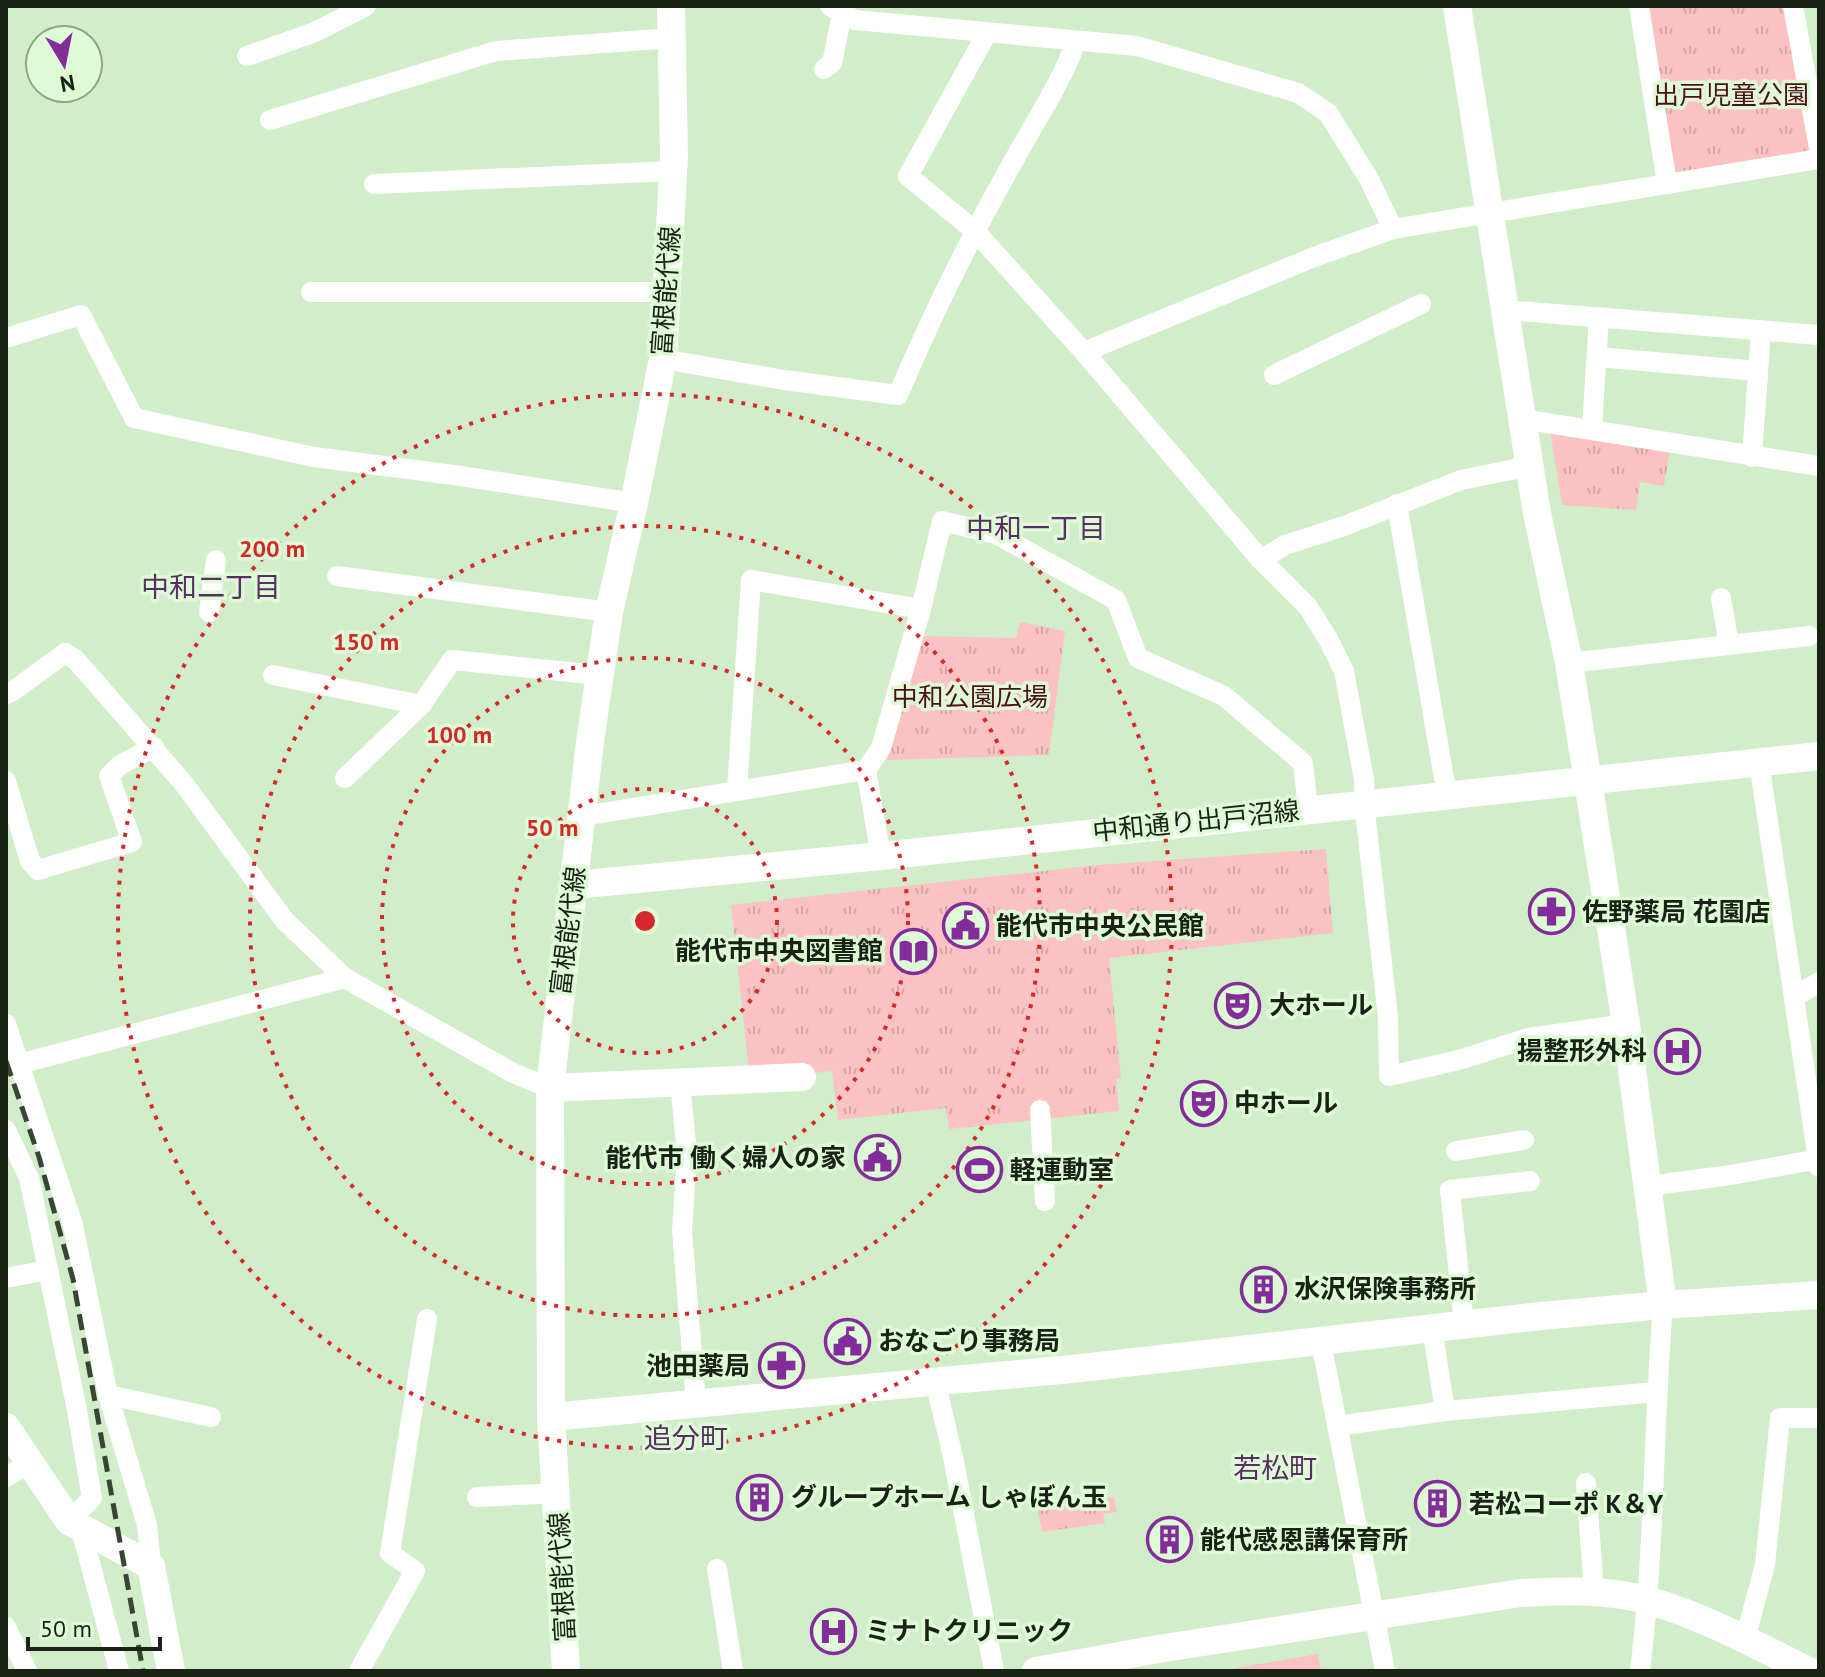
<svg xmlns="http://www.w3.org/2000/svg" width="1825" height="1677" font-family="'PT Sans','Noto Sans JP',sans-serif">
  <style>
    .park { fill: url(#park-tufts) }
    .garden { fill: #fac2c2 }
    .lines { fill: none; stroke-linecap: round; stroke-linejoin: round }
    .street { stroke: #fff; stroke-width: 20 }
    .secondary { stroke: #fff; stroke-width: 28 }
    .rail { stroke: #394534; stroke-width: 5; stroke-dasharray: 16 8; stroke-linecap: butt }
    .ring { fill: none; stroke: #d62828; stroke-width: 4; stroke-dasharray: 4 8 }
    .labels { text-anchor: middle; stroke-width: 7; stroke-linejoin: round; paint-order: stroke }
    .park-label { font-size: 26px; fill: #500e18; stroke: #dffad6 }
    .street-label { font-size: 26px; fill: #192215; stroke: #dffad6 }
    .poi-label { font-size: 26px; font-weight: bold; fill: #192215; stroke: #dffad6; text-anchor: start }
    .neighbourhood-label { font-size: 28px; fill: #582f65; stroke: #dffad6 }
    .centre { fill: #d62828; stroke: #dffad6; stroke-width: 4 }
    .ring-label { font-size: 24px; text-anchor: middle; font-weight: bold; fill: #d62828; stroke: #dffad6; stroke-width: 7; stroke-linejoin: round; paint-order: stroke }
  </style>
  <defs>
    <pattern id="park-tufts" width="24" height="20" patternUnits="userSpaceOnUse" patternTransform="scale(2)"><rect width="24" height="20" fill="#fac2c2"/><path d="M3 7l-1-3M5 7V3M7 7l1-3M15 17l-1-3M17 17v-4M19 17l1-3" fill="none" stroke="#d6a6a6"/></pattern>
  </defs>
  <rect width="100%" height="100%" fill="#d2edc9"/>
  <g class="park">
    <path d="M1647,6H1784L1813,148L1805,154L1676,176Z"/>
    <path d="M1550,430L1670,449L1664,486L1640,482L1636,510L1562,505Z"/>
    <path d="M1020,622L1065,631L1049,755L887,760L922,636L1016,638Z"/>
    <path d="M1326,849L1333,933L1109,958L1121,1078L1116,1079L1119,1111L949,1129L946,1108L838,1120L832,1071L750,1080L731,905L1098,865Z"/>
    <path d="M1114,1497L1117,1512L1103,1514L1105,1523L1042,1532L1038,1510Z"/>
  </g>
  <path class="garden" d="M1318,1654L1321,1671H1220Z"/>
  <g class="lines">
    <g class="street">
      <path d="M830,6L855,20L1137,46L1298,93L1328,113L1369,179L1393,229"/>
      <path d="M1639,6L1667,184"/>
      <path d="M1793,6L1819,148"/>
      <path d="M987,33L908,176L975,231L1084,352L1261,560L1308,607L1328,639L1344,671L1364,780L1366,820L1388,1017L1389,1076L1459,1060L1528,1038L1626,1024"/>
      <path d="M247,56L315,32L366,6"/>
      <path d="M824,69L832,63L842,14"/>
      <path d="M270,120L496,51L672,38"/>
      <path d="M374,184L673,171"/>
      <path d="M311,292H667"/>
      <path d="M1505,310L1819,335"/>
      <path d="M6,338L81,315L134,418L314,457L454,475L634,503"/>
      <path d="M1084,352L1314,257L1393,229L1819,159"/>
      <path d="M1597,357L1758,371"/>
      <path d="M663,359L784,380L898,395C932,315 971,236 1014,160C1036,120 1060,85 1076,42"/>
      <path d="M1274,375L1421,304"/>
      <path d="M1522,419L1819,466"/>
      <path d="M1592,429L1599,317"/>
      <path d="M1752,457L1761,330"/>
      <path d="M1397,504L1447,796"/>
      <path d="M1261,560L1285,545L1344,526L1461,480L1530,466"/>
      <path d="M337,576L609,612"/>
      <path d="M1721,598L1729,645"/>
      <path d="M209,612L216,560"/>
      <path d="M1569,663L1809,636"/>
      <path d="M273,675L421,705"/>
      <path d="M6,694L13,691L65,653L76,660L184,784L285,921L345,978L513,1073L550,1088"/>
      <path d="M1759,762L1819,1167"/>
      <path d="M866,770L881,856"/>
      <path d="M345,778L421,705L452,660L599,675"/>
      <path d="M6,781L30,861L38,870L132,842L109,776L120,765L154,747"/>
      <path d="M737,789L751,580L921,609"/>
      <path d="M583,816L866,770L881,748L921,609L942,521L996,534L1116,600L1138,658L1224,696L1303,763L1308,809"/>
      <path d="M1795,997L1819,982"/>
      <path d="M6,1024L19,1064L345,978"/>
      <path d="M19,1064L73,1225L108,1395L147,1525L151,1566"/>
      <path d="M680,1083L687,1154L682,1231L696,1403"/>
      <path d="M1040,1110L1045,1201"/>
      <path d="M6,1130L29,1178L76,1405L92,1498L69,1521"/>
      <path d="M1456,1151L1524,1140"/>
      <path d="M1648,1186L1731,1175L1819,1159"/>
      <path d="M6,1278L48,1270"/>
      <path d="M1464,1324L1450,1190L1530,1181"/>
      <path d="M1432,1327L1445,1411"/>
      <path d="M1321,1342L1385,1671"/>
      <path d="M935,1380L953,1457L994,1671"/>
      <path d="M108,1395L211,1417"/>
      <path d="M1337,1426L1445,1411L1656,1392"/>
      <path d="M6,1477L30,1463"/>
      <path d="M1586,1483L1593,1578L1591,1592"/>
      <path d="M477,1497L558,1493"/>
      <path d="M80,1526L119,1671"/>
      <path d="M717,1569L733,1671"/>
      <path d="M6,1627L27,1671"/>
      <path d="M1745,1639L1765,1565L1780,1418H1819"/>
      <path d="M359,1671L415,1571L390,1553L427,1319"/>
      <path d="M1640,1671C1655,1549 1653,1427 1663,1305"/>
    </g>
    <g class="secondary">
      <path d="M1457,6L1537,513L1569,663L1586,769L1626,1024L1663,1305"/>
      <path d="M574,885L881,856L1819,756"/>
      <path d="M550,1088L802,1077"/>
      <path d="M551,1417L1072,1369L1541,1316L1663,1305L1819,1295"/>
      <path d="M6,1427L69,1521L151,1566L171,1671"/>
      <path d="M566,1671L551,1417L550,1088L590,742L609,612L634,503L663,359L674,155L671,6"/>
      <path d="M1036,1671L1158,1649L1521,1593C1564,1591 1608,1589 1650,1601C1706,1617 1757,1646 1809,1671"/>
    </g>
    <path class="rail" d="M6,1061L39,1157L73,1279L143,1671"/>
  </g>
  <g class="ring">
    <circle cx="645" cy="921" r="132"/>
    <circle cx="645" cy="921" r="263"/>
    <circle cx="645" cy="921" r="395"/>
    <circle cx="645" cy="921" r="527"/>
  </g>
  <defs>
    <symbol id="pharmacy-ring" viewBox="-11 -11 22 22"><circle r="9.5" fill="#dffad6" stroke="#832d9b" stroke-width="1.5"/><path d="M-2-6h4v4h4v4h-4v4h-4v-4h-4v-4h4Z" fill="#832d9b"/></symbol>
    <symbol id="civic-ring" viewBox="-11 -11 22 22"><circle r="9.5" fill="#dffad6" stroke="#832d9b" stroke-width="1.5"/><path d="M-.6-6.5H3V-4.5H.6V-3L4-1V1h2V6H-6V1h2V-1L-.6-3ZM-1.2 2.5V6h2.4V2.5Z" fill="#832d9b"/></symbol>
    <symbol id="library-ring" viewBox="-11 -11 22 22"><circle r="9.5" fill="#dffad6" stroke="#832d9b" stroke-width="1.5"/><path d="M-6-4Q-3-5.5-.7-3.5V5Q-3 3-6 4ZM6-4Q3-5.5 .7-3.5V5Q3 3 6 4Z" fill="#832d9b"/></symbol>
    <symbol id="theatre-ring" viewBox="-11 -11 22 22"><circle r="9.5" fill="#dffad6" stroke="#832d9b" stroke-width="1.5"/><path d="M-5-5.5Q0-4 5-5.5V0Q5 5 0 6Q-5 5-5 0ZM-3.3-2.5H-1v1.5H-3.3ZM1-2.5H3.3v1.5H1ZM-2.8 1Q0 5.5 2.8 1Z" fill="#832d9b"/></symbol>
    <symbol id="hospital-ring" viewBox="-11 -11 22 22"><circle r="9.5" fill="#dffad6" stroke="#832d9b" stroke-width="1.5"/><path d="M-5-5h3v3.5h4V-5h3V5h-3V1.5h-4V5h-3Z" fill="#832d9b"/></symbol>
    <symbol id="stadium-ring" viewBox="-11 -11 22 22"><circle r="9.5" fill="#dffad6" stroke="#832d9b" stroke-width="1.5"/><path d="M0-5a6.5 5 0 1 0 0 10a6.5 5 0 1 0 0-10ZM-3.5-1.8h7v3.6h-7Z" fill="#832d9b"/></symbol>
    <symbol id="building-ring" viewBox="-11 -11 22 22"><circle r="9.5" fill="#dffad6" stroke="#832d9b" stroke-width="1.5"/><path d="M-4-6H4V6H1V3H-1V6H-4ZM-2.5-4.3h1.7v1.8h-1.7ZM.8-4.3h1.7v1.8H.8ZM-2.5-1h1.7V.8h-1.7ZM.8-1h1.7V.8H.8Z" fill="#832d9b"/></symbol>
  </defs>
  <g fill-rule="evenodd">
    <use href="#pharmacy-ring" x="1526" y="886" width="51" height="51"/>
    <use href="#civic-ring" x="940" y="900" width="51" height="51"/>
    <use href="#library-ring" x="888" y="926" width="51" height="51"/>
    <use href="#theatre-ring" x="1212" y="980" width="51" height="51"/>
    <use href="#hospital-ring" x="1652" y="1026" width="51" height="51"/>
    <use href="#theatre-ring" x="1178" y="1078" width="51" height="51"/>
    <use href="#civic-ring" x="852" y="1132" width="51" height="51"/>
    <use href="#stadium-ring" x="954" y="1144" width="51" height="51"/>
    <use href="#building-ring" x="1238" y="1264" width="51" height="51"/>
    <use href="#civic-ring" x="822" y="1316" width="51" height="51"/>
    <use href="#pharmacy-ring" x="756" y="1340" width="51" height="51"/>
    <use href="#building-ring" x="734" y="1472" width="51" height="51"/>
    <use href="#building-ring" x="1412" y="1478" width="51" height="51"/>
    <use href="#building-ring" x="1144" y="1514" width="51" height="51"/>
    <use href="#hospital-ring" x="808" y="1606" width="51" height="51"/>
  </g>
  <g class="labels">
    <g class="park-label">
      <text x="1731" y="104">出戸児童公園</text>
      <text x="970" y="706">中和公園広場</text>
    </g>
    <g class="street-label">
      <text transform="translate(666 291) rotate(-86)" y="9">富根能代線</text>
      <text transform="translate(1196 821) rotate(-6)" y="9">中和通り出戸沼線</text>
      <text transform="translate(568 931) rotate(-83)" y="9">富根能代線</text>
      <text transform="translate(562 1577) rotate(-93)" y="9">富根能代線</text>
    </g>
    <g class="poi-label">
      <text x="1582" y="921">佐野薬局 花園店</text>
      <text x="996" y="935">能代市中央公民館</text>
      <text x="883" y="960" text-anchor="end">能代市中央図書館</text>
      <text x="1269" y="1014">大ホール</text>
      <text x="1647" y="1060" text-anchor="end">揚整形外科</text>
      <text x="1234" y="1112">中ホール</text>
      <text x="846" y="1167" text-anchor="end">能代市 働く婦人の家</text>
      <text x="1010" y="1179">軽運動室</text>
      <text x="1294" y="1298">水沢保険事務所</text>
      <text x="878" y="1350">おなごり事務局</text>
      <text x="750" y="1375" text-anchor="end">池田薬局</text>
      <text x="791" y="1506">グループホーム しゃぼん玉</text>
      <text x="1469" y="1513">若松コーポ K＆Y</text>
      <text x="1200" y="1549">能代感恩講保育所</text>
      <text x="865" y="1640">ミナトクリニック</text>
    </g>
    <g class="neighbourhood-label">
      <text x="1036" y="538">中和一丁目</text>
      <text x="211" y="597">中和二丁目</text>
      <text x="686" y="1448">追分町</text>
      <text x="1275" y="1478">若松町</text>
    </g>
  </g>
  <circle cx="645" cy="921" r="12" class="centre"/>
  <g class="ring-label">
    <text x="272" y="557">200 m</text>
    <text x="366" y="650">150 m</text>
    <text x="459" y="743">100 m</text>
    <text x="552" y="836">50 m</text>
  </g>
  <rect width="1825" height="1677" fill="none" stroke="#192215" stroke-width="16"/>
  <g transform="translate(64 64) rotate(170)"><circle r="38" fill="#dffad6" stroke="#90a489" stroke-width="2"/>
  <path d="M0-6L14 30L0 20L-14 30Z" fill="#832d9b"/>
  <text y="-12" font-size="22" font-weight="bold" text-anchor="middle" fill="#192215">N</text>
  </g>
  <path d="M28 1637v12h132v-12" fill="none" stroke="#192215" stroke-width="4"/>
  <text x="40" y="1637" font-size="24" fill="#192215" stroke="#dffad6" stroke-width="6" paint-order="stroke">50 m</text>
</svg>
